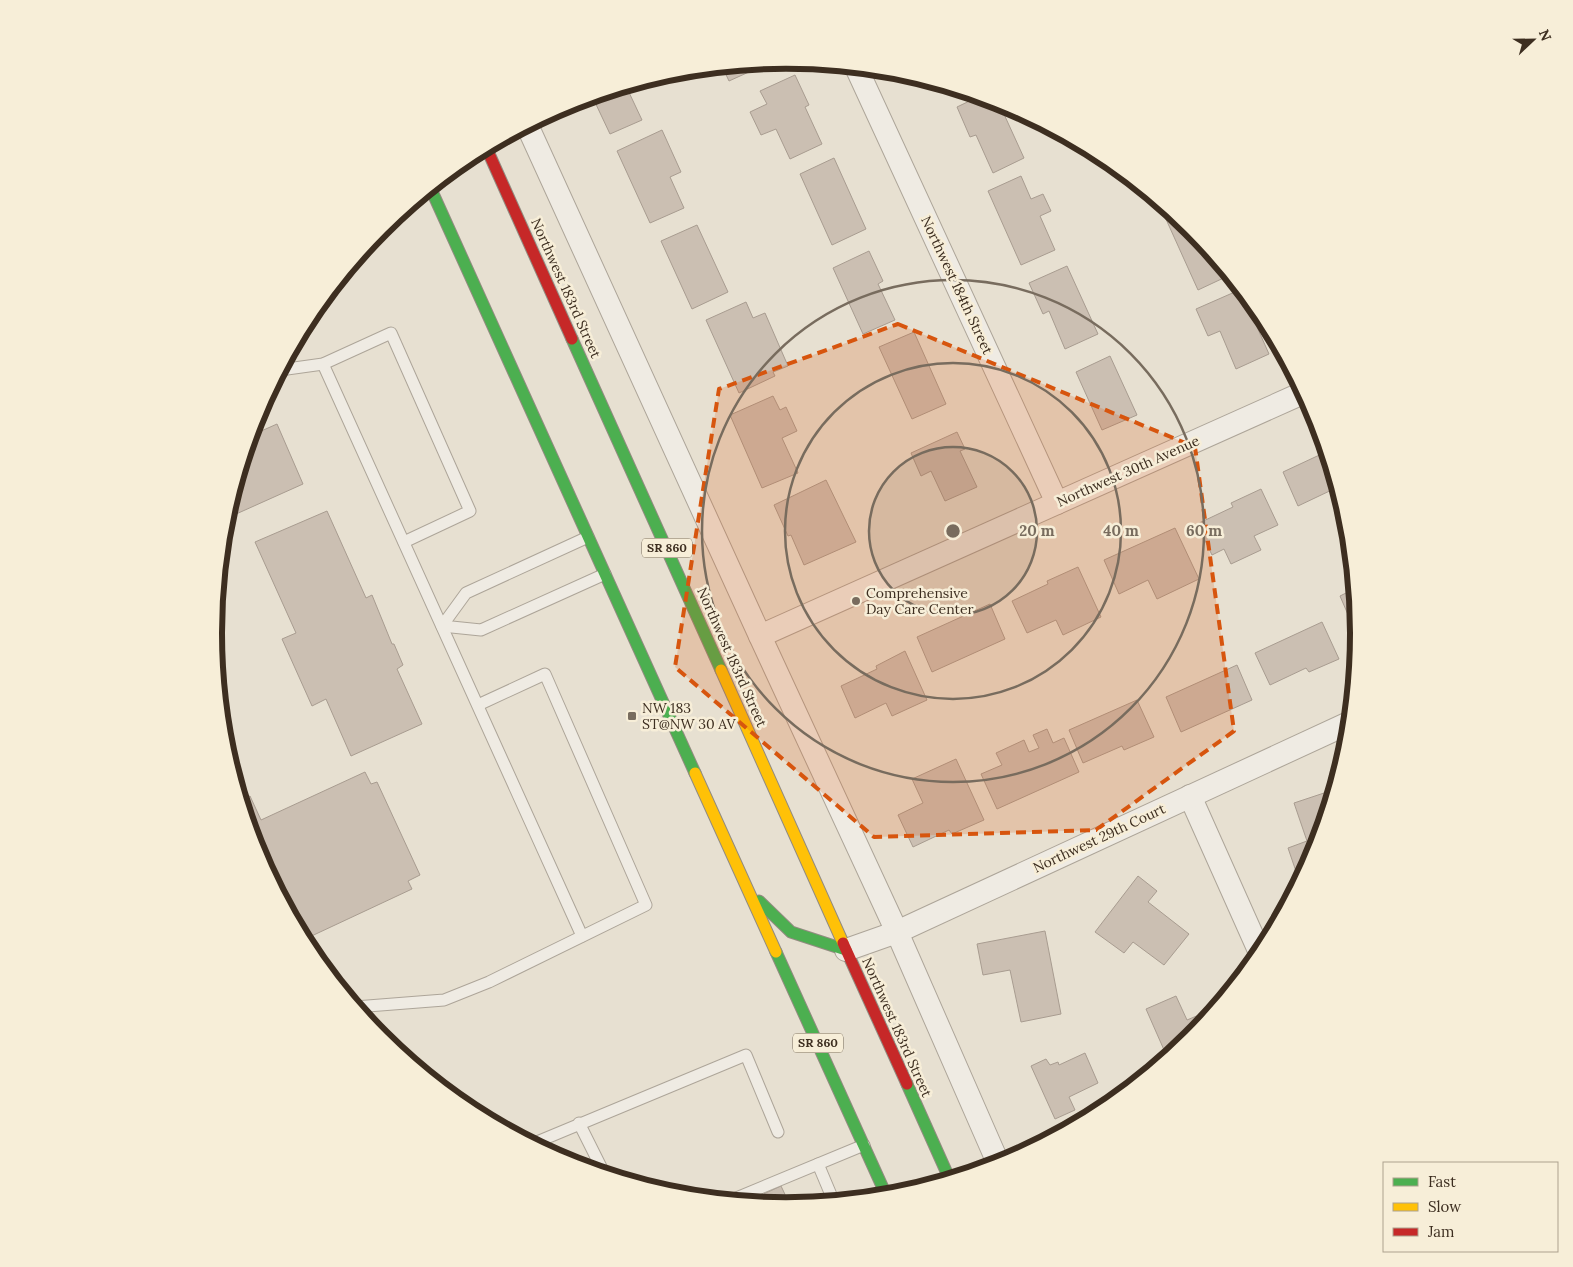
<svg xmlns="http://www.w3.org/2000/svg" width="1573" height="1267" font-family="Lora,serif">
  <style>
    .building { fill: #cbbfb2; stroke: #a89c90 }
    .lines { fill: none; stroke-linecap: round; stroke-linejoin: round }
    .lane-casing { stroke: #ada599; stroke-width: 13 }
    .street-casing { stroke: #ada599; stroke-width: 24 }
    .fast-casing { stroke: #928b80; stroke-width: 13 }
    .slow-casing { stroke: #928b80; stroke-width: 13 }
    .jam-casing { stroke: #928b80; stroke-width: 13 }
    .lane { stroke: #efebe3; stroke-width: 11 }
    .street { stroke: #efebe3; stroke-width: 22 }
    .fast { stroke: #4caf50; stroke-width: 11 }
    .slow { stroke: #ffc107; stroke-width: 11 }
    .jam { stroke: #c62828; stroke-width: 11 }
    .marked { fill: #d7550e; fill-opacity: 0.2; stroke: #d7550e; stroke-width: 4; stroke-dasharray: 10 6; stroke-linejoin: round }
    .ring { fill: none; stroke: #786c5e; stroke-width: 2.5 }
    .poi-dot { fill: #786c5e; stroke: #f7eed8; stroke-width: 2 }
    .labels { text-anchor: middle; stroke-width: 5; stroke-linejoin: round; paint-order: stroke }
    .shield { fill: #f7eed8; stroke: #756857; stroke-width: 1 }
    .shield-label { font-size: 12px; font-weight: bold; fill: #3d2e20 }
    .street-label { font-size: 14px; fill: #3d2e20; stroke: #f7eed8 }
    .poi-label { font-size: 14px; fill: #3d2e20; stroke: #f7eed8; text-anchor: start }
    .rim { fill: none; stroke: #3d2e20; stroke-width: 6 }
    .centre { fill: #786c5e; stroke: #f7eed8; stroke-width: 2.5 }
    .ring-label { font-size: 15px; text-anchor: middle; font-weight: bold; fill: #786c5e; stroke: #f7eed8; stroke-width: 5; stroke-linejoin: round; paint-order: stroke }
  </style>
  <rect width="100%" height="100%" fill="#e7e0d1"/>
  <g class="building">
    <path d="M771,62L729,81L722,66Z"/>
    <path d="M795,75L809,105L805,107L822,144L790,159L776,129L761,135L750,112L767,104L760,91Z"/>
    <path d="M626,86L642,120L610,134L593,98L589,100L588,97Z"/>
    <path d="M980,96L998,101L1024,158L993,173L976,135L970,137L957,107Z"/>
    <path d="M662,130L681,172L670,177L684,208L650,223L617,151Z"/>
    <path d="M834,158L866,229L832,245L800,174Z"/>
    <path d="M1021,176L1031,199L1043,194L1051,211L1040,216L1055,250L1021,265L988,191Z"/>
    <path d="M1174,213L1192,228L1230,275L1198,290L1165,217Z"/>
    <path d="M697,225L728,292L692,309L661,241Z"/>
    <path d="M869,251L883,281L878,284L895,320L863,334L833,268Z"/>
    <path d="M1067,266L1098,334L1065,349L1049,311L1043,314L1029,283Z"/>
    <path d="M1237,291L1242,302L1249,298L1257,315L1253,318L1269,354L1236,369L1220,331L1208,336L1196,309Z"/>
    <path d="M746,302L753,318L765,313L788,366L773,372L775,376L739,393L706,320Z"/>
    <path d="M914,332L946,404L912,419L879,347Z"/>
    <path d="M1110,356L1137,415L1102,430L1076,372Z"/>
    <path d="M773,396L780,410L786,407L797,431L782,438L798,473L762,488L730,415Z"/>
    <path d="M277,424L303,484L225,519L250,436Z"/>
    <path d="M957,432L965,449L960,451L977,487L945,501L931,471L921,476L911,453Z"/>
    <path d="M1328,451L1338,487L1298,506L1283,472Z"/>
    <path d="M826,480L856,542L804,565L791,535L788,536L774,505Z"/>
    <path d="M1261,489L1278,525L1254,536L1261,550L1231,564L1224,549L1212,555L1197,524L1233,507L1231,503Z"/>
    <path d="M327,511L366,598L372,595L392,644H394L403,665L397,669L422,724L351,756L326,699L312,706L282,639L296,633L255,542Z"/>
    <path d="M1175,528L1199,579L1157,599L1148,580L1119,594L1104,560Z"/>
    <path d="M1078,567L1101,617L1063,635L1056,620L1027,633L1012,601L1048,584L1047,581Z"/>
    <path d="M1356,588L1360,634L1359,640L1340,596Z"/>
    <path d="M990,604L1005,639L932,672L917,637Z"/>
    <path d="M1322,622L1339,659L1309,672L1306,668L1270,685L1255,653Z"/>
    <path d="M905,651L927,700L892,716L886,703L855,718L841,686L877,669L876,666Z"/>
    <path d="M1237,665L1252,700L1181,732L1166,697Z"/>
    <path d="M1137,700L1154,737L1124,750L1122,746L1083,763L1069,730Z"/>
    <path d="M1047,729L1053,743L1064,738L1079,772L997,809L981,774L1002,765L996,753L1024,740L1029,752L1039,748L1033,735Z"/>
    <path d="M956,759L984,820L952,834L949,830L913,847L898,815L923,803L912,779Z"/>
    <path d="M365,772L371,784L377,782L420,875L408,881L412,889L303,940L257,853L241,800L250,796L261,820Z"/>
    <path d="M1333,790L1334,794L1316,853L1300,883L1288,848L1307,841L1294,803Z"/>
    <path d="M1138,876L1157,891L1148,902L1189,934L1164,965L1133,942L1124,953L1095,932Z"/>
    <path d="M1045,931L1061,1014L1021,1022L1010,970L983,975L977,944Z"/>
    <path d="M1176,996L1187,1020L1218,1007L1192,1039L1168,1059L1146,1009Z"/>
    <path d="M1085,1053L1098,1083L1069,1097L1075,1110L1055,1119L1031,1066L1046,1059L1050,1065L1058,1062L1059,1065Z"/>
    <path d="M781,1186L791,1207L744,1203Z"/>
  </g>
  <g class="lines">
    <defs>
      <g id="lane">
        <path d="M323,364L582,936"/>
        <path d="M280,370L323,364L391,333L470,511L404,542"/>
        <path d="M442,626L466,593L588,537"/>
        <path d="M442,626L481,630L605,574"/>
        <path d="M355,1007L444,1000L489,982L646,905L545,674L478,705"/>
        <path d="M579,1123L605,1175"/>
        <path d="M532,1144L746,1055L778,1132"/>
        <path d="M818,1164L834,1202"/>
        <path d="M729,1201L864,1145"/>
      </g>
      <g id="street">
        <path d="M856,67L1057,503"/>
        <path d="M527,125L760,636L897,932L999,1165"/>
        <path d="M760,636L1305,392"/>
        <path d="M1190,796L1261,955"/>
        <path d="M846,950L897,932L1351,722"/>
      </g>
      <g id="fast">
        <path d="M430,187L695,773"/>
        <path d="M572,339L721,670"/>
        <path d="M759,901L791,932L846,950"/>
        <path d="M776,952L887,1197"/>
        <path d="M907,1084L950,1180"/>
      </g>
      <g id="slow">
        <path d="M721,670L843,943"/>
        <path d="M695,773L776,952"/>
      </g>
      <g id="jam">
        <path d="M486,147L572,339"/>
        <path d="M843,943L907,1084"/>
      </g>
    </defs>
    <use href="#lane" class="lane-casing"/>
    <use href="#street" class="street-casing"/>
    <use href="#fast" class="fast-casing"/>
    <use href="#slow" class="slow-casing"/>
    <use href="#jam" class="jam-casing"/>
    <use href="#lane" class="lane"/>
    <use href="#street" class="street"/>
    <use href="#fast" class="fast"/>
    <use href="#slow" class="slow"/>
    <use href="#jam" class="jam"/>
  </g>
  <path class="marked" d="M898,324L1195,447L1234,731L1096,830L874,837L675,667L719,389Z"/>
  <circle cx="953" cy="531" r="84" fill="#786c5e" fill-opacity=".12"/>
  <g class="ring">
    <circle cx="953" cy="531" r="84"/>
    <circle cx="953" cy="531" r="168"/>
    <circle cx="953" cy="531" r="251"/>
  </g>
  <g class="poi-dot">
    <circle cx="856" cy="601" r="5"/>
    <rect x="627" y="711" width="10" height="10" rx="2.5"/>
  </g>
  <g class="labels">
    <g class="shield">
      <rect x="642" y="538.5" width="50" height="19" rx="4"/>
      <rect x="793" y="1033.5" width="50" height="19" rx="4"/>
    </g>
    <g class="shield-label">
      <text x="667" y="552">SR 860</text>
      <text x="818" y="1047">SR 860</text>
    </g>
    <g class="street-label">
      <text transform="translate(957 285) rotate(65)" y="5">Northwest 184th Street</text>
      <text transform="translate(566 288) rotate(66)" y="5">Northwest 183rd Street</text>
      <text transform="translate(1128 471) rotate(-24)" y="5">Northwest 30th Avenue</text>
      <text transform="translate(732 657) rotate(66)" y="5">Northwest 183rd Street</text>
      <text transform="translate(1099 838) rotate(-25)" y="5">Northwest 29th Court</text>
      <text transform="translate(897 1027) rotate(66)" y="5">Northwest 183rd Street</text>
    </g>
    <g class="poi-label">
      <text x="866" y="598">Comprehensive<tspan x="866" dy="16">Day Care Center</tspan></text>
      <text x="642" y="713">NW 183<tspan x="642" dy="16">ST@NW 30 AV</tspan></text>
    </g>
  </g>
  <path d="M0 0H1573V1267H0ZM222 633a564 564 0 1 1 1128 0a564 564 0 1 1-1128 0Z" fill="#f7eed8" fill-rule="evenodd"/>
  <path class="rim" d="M222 633a564 564 0 1 1 1128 0a564 564 0 1 1-1128 0Z"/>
  <circle cx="953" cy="531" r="8" class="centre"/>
  <g class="ring-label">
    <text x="1037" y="536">20 m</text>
    <text x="1121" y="536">40 m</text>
    <text x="1204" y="536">60 m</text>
  </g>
  <rect x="1383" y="1162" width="175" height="90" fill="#f7eed8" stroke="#ada18e"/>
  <rect x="1393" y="1178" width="25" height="8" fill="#4caf50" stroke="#ada18e"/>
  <text x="1428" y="1187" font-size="15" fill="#3d2e20">Fast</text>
  <rect x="1393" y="1203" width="25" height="8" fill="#ffc107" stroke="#ada18e"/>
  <text x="1428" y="1212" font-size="15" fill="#3d2e20">Slow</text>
  <rect x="1393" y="1228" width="25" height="8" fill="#c62828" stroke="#ada18e"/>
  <text x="1428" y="1237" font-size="15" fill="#3d2e20">Jam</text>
  <g transform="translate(1533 40) rotate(68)" stroke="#f7eed8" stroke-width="4" paint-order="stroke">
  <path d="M0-4L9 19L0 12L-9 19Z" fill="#3d2e20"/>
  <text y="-8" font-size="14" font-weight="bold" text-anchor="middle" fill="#3d2e20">N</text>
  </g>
</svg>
